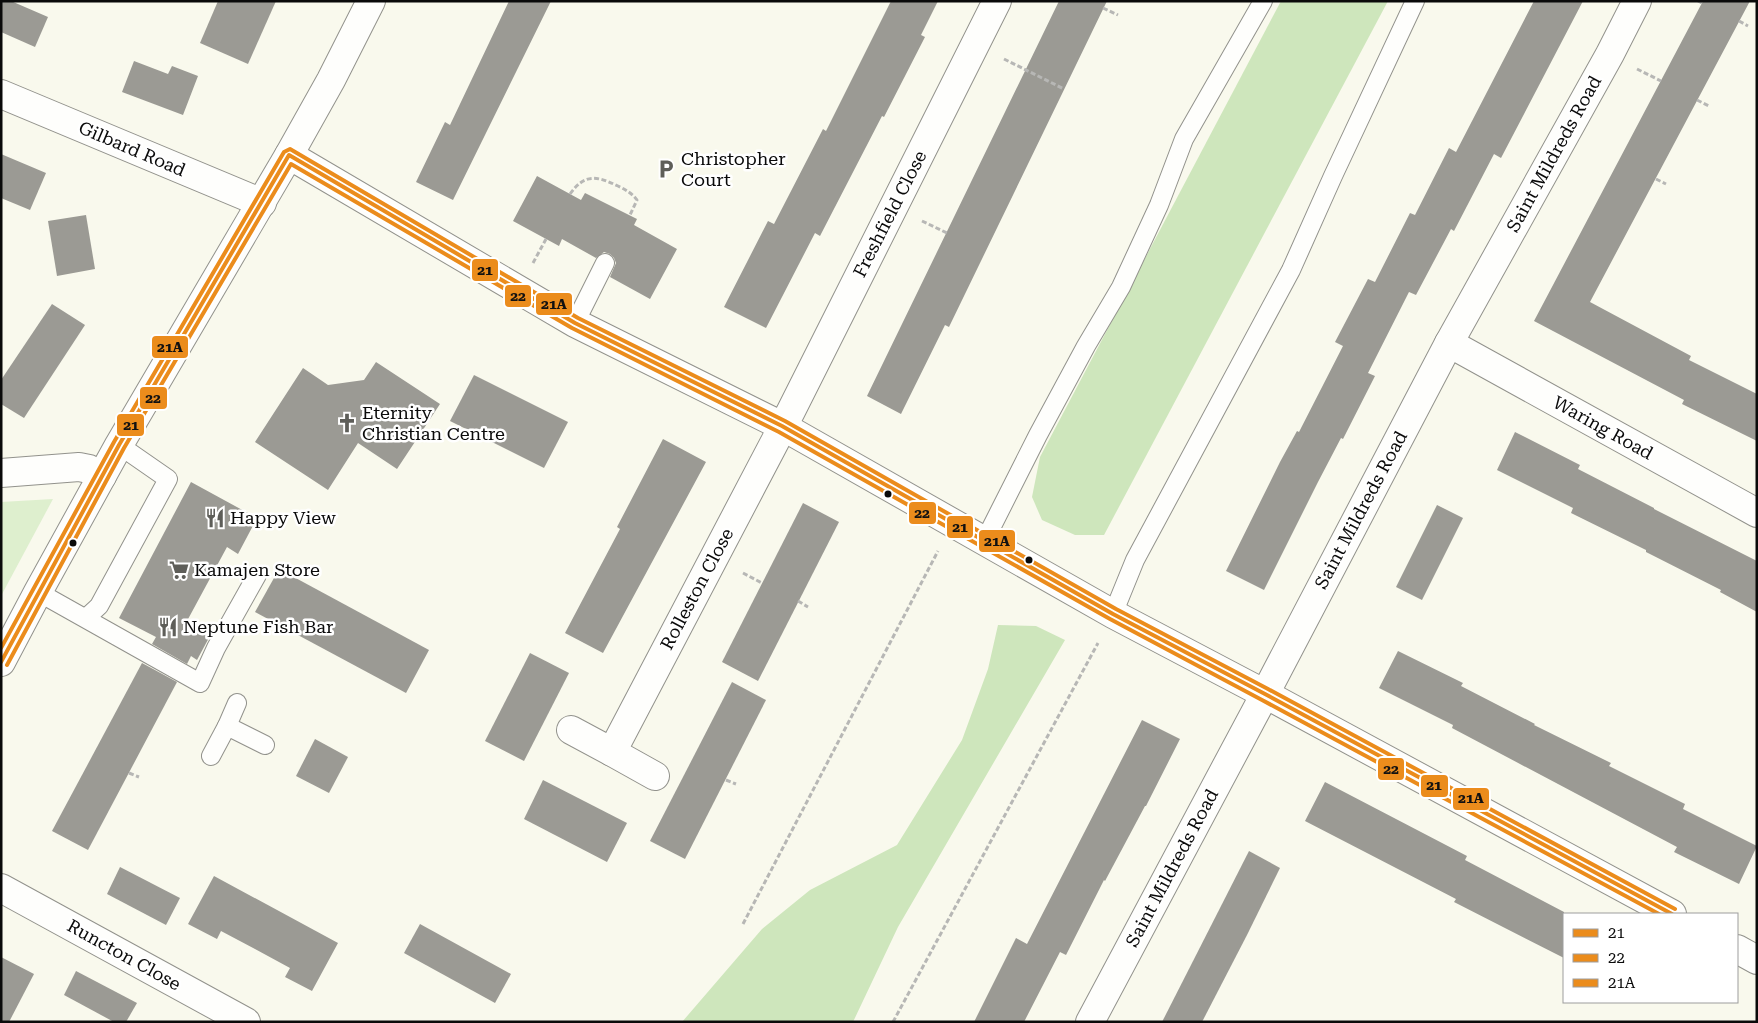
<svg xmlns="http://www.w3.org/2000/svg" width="1758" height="1023" font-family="'Roboto Serif',serif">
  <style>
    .green { fill: #deefce }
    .forest { fill: #cee6bc }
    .building { fill: #9b9a94 }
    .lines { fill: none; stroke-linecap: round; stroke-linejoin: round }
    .service-casing { stroke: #92928c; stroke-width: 20 }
    .minor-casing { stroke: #92928c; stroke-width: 30 }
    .tertiary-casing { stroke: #92928c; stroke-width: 30 }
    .path { stroke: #b7b7b5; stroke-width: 3; stroke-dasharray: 5 2.5; stroke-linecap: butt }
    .service { stroke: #fefefc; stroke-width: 18 }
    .minor { stroke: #fefefc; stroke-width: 28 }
    .tertiary { stroke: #fefefc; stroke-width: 28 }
    .bus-1-casing { stroke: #fff; stroke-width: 8 }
    .bus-2-casing { stroke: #fff; stroke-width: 8 }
    .bus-3-casing { stroke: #fff; stroke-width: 8 }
    .bus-1 { stroke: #eb8c1c; stroke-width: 4 }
    .bus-2 { stroke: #eb8c1c; stroke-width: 4 }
    .bus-3 { stroke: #eb8c1c; stroke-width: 4 }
    .bus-dot { fill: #0a0a0a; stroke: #fff; stroke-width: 2 }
    .labels { text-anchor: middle; stroke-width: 5; stroke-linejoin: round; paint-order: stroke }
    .street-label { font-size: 18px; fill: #0a0a0a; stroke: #fff }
    .poi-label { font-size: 18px; fill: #0a0a0a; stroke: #fff; text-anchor: start }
    .line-badge { stroke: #fff; stroke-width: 2 }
    .pale-badge-label { font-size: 14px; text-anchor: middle; font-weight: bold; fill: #111 }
  </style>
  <rect width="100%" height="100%" fill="#f9f9ed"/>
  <path class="green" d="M53,499L1,596V502Z"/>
  <g class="forest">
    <path d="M1281,1H1388L1104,535H1075L1042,520L1032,497L1040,457Z"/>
    <path d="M998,625L1036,626L1065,640L898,927L853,1022H682L762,929L810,890L897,845L962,740L988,669Z"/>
  </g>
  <g class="building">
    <path d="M1,1H11L48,17L35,47L1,32Z"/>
    <path d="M218,1H276L248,64L200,43Z"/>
    <path d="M509,1H551L453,200L416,182L445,122L450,125Z"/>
    <path d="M891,1H938L921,35L925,37L884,117L882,116L820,236L815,233L766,328L724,307L768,221L774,224L823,129L826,131Z"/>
    <path d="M1059,1H1107L949,327L945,325L901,414L867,396Z"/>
    <path d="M1534,1H1583L1501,158L1494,154L1454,231L1451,229L1416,295L1409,292L1368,373L1375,376L1343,439L1341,438L1318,482L1264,590L1226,571L1280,462L1297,431L1299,432L1343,346L1335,342L1368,279L1375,282L1410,213L1415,215L1449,148L1456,152Z"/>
    <path d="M1703,1H1750L1590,302L1691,356L1689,360L1757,394V441L1682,404L1684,400L1534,321Z"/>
    <path d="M134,61L168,74L172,66L198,76L183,115L122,92Z"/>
    <path d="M1,154L46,173L30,210L1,198Z"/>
    <path d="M537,176L581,200L585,193L637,219L634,225L677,249L650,299L610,277L616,263L614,258L610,254L604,252L596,258L562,239L559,246L513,221Z"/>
    <path d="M86,215L95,269L57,276L48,221Z"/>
    <path d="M52,304L85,325L24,418L1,404V380Z"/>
    <path d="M376,362L440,404L397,469L358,443L328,490L255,442L303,368L328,385L364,380Z"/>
    <path d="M474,375L568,422L544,468L450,421Z"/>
    <path d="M1515,432L1580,465L1578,469L1654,508V509L1757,561V612L1720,592L1721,590L1646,552V550L1571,513L1573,508L1497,470Z"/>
    <path d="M663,439L706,462L603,653L565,633L620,529L617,527Z"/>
    <path d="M191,482L257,518L238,554L227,547L187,621L211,634L197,660L191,656L187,664L152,644L156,637L119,618Z"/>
    <path d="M803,503L839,522L758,681L722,662Z"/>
    <path d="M1437,505L1463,518L1422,600L1396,587Z"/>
    <path d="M279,569L429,650L406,693L255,612Z"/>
    <path d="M1398,651L1463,683L1461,686L1535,724L1534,725L1611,763L1609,766L1685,804L1683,809L1757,846L1739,884L1674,852L1677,847L1452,728L1453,725L1379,688Z"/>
    <path d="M530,653L569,673L524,761L485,741Z"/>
    <path d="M142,663L177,682L88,850L52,831Z"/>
    <path d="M732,682L766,700L685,859L650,841Z"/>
    <path d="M1142,720L1180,739L1146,806H1145L1105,881L1104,880L1066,955L1060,952L1024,1022H974L1016,938L1027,944Z"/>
    <path d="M315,739L348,757L329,793L296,776Z"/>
    <path d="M543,780L627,823L607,862L524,819Z"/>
    <path d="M1325,782L1467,856L1465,860L1564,912V958L1454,902L1456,899L1305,821Z"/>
    <path d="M1249,851L1280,868L1247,935L1202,1022H1162Z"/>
    <path d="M120,867L180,898L166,925L107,894Z"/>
    <path d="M214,876L338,943L312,991L285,977L290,968L255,949L221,931L217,939L188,924Z"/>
    <path d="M420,924L511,974L495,1003L404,953Z"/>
    <path d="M1,957L34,974L9,1022H1Z"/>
    <path d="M76,971L137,1003L126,1022H114L64,995Z"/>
  </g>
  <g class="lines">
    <defs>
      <g id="service">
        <path d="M575,323L605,263"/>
        <path d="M984,542L1038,435L1086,346L1121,287L1159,205L1184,139L1263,1"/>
        <path d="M38,592L200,683L216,648L257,575"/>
        <path d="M1113,614L1135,560L1291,270L1333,176L1415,1"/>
        <path d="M86,618L99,606L168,479L119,445"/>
        <path d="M227,726L265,745"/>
        <path d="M211,756L227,726L237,703"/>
      </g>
      <g id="minor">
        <path d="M1,94L262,203"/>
        <path d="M289,155L575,323L782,426L1113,614L1265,694L1672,914"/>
        <path d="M1449,343L1757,513"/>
        <path d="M1,473L79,467L89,469L102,476"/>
        <path d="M571,730L612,752L791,411L997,1"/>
        <path d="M612,752L655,776"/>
        <path d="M1,888L246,1022"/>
        <path d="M1737,949L1757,960"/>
        <path d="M1090,1022L1265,694L1449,343L1610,54L1637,1"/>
      </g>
      <path id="tertiary" d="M1,662L38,592L119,445L289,155L331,80L371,1"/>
    </defs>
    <use href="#service" class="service-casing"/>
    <use href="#minor" class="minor-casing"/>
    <use href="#tertiary" class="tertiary-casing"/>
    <g class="path">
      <path d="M1698,1L1702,3"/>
      <path d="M1103,8L1118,15"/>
      <path d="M1739,21L1748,26"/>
      <path d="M1004,59L1064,89"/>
      <path d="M1637,69L1661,81"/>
      <path d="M1697,100L1709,106"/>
      <path d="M1656,179L1666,184"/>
      <path d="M570,194C585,173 597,176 618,186C626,190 632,193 637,200L630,215"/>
      <path d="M922,221L947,233"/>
      <path d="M533,263L546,239"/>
      <path d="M743,573L762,583"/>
      <path d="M798,601L808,607"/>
      <path d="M129,773L139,777"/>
      <path d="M726,780L736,784"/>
      <path d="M743,924L938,551"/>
      <path d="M893,1022L1098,643"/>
    </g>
    <use href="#service" class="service"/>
    <use href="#minor" class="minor"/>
    <use href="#tertiary" class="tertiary"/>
    <defs>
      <path id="bus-1" d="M1,662L119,445L289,155L575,323L782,426L1113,614L1265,694L1672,914"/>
      <path id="bus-2" d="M7,665L124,448L291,164L572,328L779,432L1110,619L1262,700L1659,914"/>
      <path id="bus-3" d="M1,648L114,442L284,152L290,149L578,318L785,421L1116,609L1268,689L1675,909"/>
    </defs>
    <use href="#bus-1" class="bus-1-casing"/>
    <use href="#bus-2" class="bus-2-casing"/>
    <use href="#bus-3" class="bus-3-casing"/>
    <use href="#bus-1" class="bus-1"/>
    <use href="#bus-2" class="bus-2"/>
    <use href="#bus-3" class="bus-3"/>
  </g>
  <defs>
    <symbol id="parking-bare" viewBox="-9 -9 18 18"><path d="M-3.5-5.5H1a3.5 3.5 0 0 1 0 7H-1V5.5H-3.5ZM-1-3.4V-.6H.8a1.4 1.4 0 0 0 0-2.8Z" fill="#5e5e59" stroke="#fff" stroke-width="2.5" paint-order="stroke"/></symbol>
    <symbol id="church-bare" viewBox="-9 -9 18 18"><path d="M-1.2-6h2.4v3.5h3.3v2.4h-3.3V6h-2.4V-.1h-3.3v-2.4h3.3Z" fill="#5e5e59" stroke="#fff" stroke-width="2.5" paint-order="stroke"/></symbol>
    <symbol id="restaurant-bare" viewBox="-9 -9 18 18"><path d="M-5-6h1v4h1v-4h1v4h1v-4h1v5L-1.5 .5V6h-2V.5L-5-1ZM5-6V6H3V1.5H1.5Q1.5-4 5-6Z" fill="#5e5e59" stroke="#fff" stroke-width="2.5" paint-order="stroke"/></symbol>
    <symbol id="supermarket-bare" viewBox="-9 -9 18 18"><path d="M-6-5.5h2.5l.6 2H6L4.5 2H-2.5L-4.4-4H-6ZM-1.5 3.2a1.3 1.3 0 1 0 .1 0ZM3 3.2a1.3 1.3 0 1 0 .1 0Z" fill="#5e5e59" stroke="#fff" stroke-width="2.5" paint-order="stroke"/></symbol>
  </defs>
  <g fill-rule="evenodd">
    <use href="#parking-bare" x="652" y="155" width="28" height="28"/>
    <use href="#church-bare" x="333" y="409" width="28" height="28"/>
    <use href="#restaurant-bare" x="201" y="504" width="28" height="28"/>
    <use href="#supermarket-bare" x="165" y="556" width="28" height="28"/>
    <use href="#restaurant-bare" x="154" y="613" width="28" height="28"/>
  </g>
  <g class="bus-dot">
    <circle cx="888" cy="494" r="4.5"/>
    <circle cx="73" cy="543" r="4.5"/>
    <circle cx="1029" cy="560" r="4.5"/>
  </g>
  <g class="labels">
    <g class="street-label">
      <text transform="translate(132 149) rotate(23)" y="6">Gilbard Road</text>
      <text transform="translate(1554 154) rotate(-61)" y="6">Saint Mildreds Road</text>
      <text transform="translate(890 214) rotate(-63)" y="6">Freshfield Close</text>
      <text transform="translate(1603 428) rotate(29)" y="6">Waring Road</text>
      <text transform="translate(1361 510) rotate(-62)" y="6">Saint Mildreds Road</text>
      <text transform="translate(697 589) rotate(-62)" y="6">Rolleston Close</text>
      <text transform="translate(1172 868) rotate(-62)" y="6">Saint Mildreds Road</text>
      <text transform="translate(124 955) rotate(29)" y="6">Runcton Close</text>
    </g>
    <g class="poi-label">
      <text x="681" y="165">Christopher<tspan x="681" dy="21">Court</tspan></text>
      <text x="362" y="419">Eternity<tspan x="362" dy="21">Christian Centre</tspan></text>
      <text x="230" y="524">Happy View</text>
      <text x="194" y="576">Kamajen Store</text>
      <text x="183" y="633">Neptune Fish Bar</text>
    </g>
  </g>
  <g class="line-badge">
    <rect x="471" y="258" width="28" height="24" rx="5" fill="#eb8c1c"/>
    <rect x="504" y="284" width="28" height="24" rx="5" fill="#eb8c1c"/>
    <rect x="535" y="292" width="38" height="24" rx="5" fill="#eb8c1c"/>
    <rect x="151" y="335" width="38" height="24" rx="5" fill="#eb8c1c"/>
    <rect x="139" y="386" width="29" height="24" rx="5" fill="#eb8c1c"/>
    <rect x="116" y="413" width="29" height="24" rx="5" fill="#eb8c1c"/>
    <rect x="908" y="501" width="29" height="24" rx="5" fill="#eb8c1c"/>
    <rect x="946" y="515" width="28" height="24" rx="5" fill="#eb8c1c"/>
    <rect x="978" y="529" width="38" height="24" rx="5" fill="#eb8c1c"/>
    <rect x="1377" y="757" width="28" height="24" rx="5" fill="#eb8c1c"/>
    <rect x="1420" y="774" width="29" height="24" rx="5" fill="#eb8c1c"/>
    <rect x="1452" y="787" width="38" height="24" rx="5" fill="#eb8c1c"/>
  </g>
  <g class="pale-badge-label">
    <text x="485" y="275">21</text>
    <text x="518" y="301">22</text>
    <text x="554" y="309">21A</text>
    <text x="170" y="352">21A</text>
    <text x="153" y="403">22</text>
    <text x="131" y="430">21</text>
    <text x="922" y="518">22</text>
    <text x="960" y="532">21</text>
    <text x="997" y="546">21A</text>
    <text x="1391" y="774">22</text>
    <text x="1434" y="790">21</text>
    <text x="1471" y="803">21A</text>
  </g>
  <rect width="1758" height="1023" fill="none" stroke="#0a0a0a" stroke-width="5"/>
  <rect x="1563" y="913" width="175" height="90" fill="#ffffff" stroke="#9d9d9d"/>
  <rect x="1573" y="929" width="25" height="8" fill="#eb8c1c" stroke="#9d9d9d"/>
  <text x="1608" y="938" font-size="15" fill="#0a0a0a">21</text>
  <rect x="1573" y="954" width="25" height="8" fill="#eb8c1c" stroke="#9d9d9d"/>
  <text x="1608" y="963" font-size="15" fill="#0a0a0a">22</text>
  <rect x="1573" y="979" width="25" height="8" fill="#eb8c1c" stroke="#9d9d9d"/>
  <text x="1608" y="988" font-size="15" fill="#0a0a0a">21A</text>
</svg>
